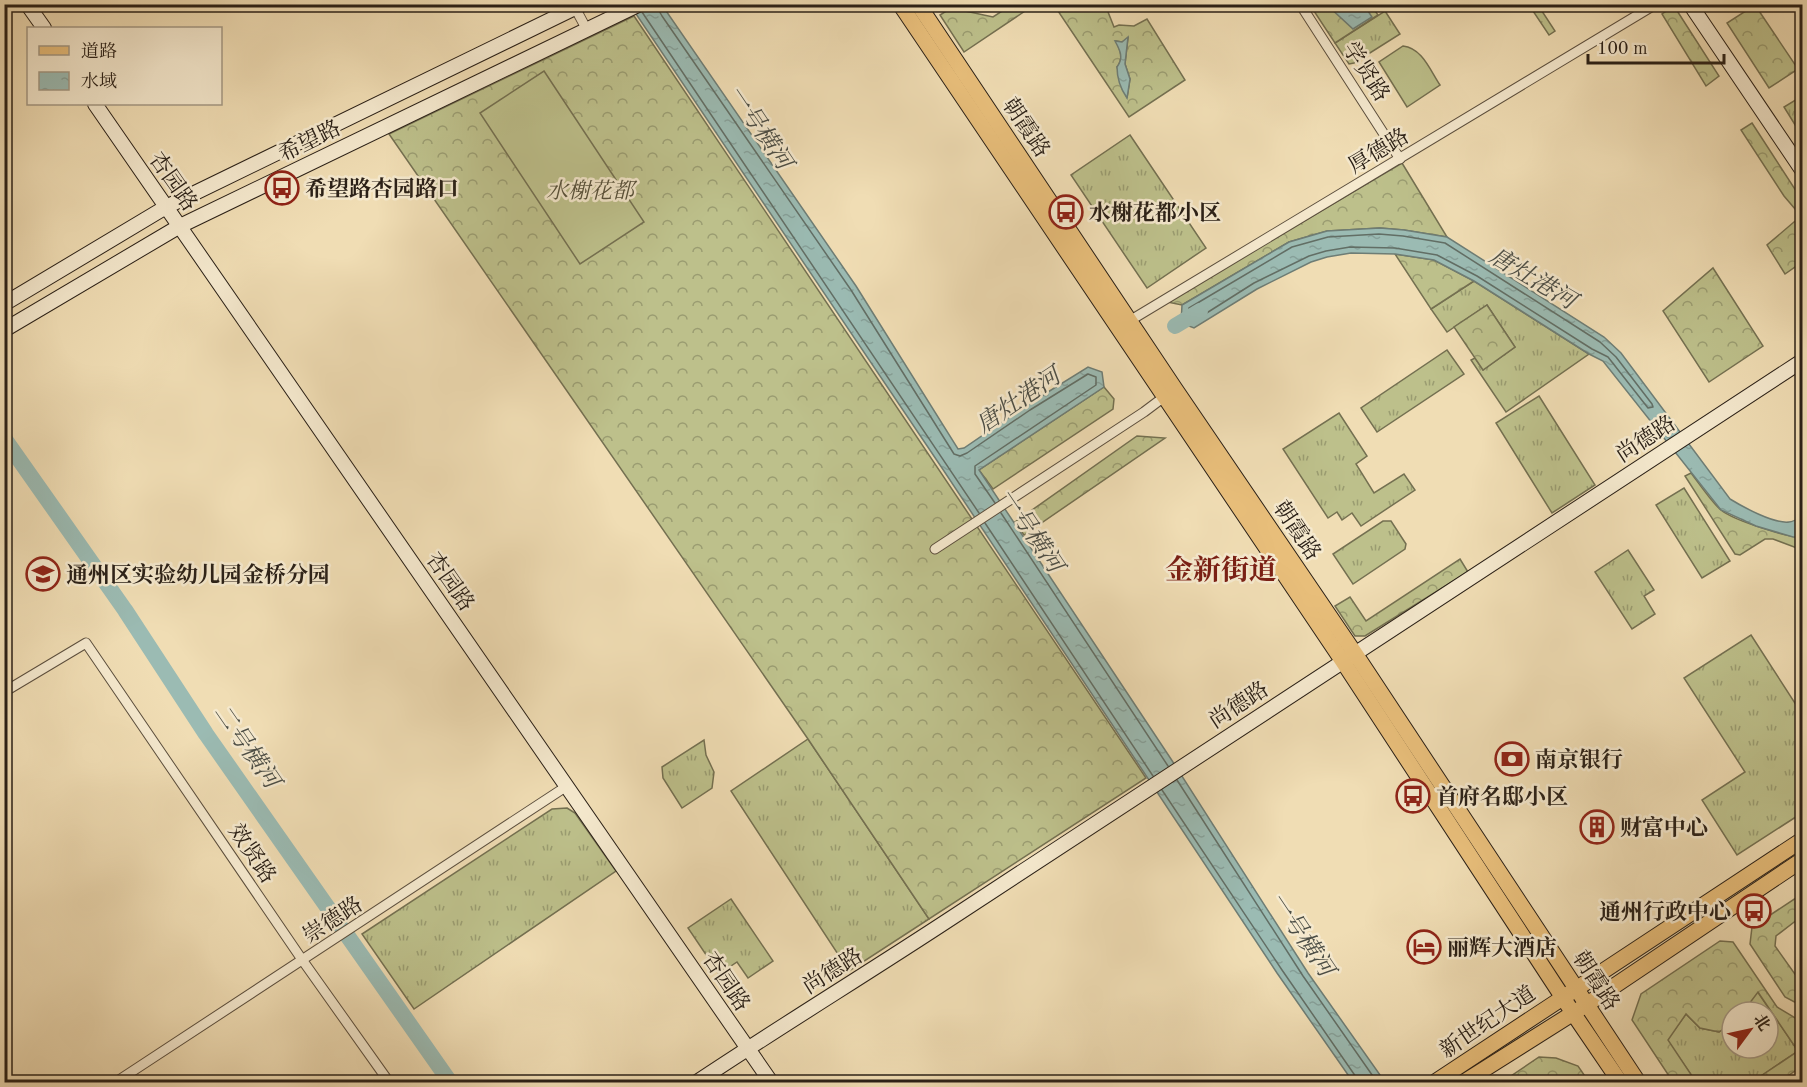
<svg xmlns="http://www.w3.org/2000/svg" width="1807" height="1087" font-family="'Old Standard TT','Noto Serif SC',serif">
  <style>
    .grass { fill: url(#grass-tufts); stroke: #747051; stroke-width: 1.5 }
    .forest { fill: url(#forest-crowns); stroke: #747051; stroke-width: 1.5; fill-rule: evenodd }
    .garden { fill: #bdc08b; stroke: #747051; stroke-width: 1.5 }
    .water { fill: url(#water-ripples); stroke: #6e7d75; stroke-width: 1.5 }
    .lines { fill: none; stroke-linecap: round; stroke-linejoin: round }
    .shore { stroke: #626e65; stroke-width: 1.5 }
    .river { stroke: #9bbbb3; stroke-width: 16 }
    .street-casing { stroke: #5c4f3e; stroke-width: 11 }
    .secondary-casing { stroke: #2a2017; stroke-width: 16 }
    .primary-casing { stroke: #2a2017; stroke-width: 17 }
    .street { stroke: #f5e9ce; stroke-width: 9 }
    .secondary { stroke: #f5e9ce; stroke-width: 14 }
    .primary { stroke: #e8be7a; stroke-width: 15 }
    .labels { text-anchor: middle; stroke-width: 5; stroke-linejoin: round; paint-order: stroke }
    .street-label { font-size: 22px; fill: #2a2017; stroke: #f5e9ce }
    .poi-label { font-size: 22px; font-weight: bold; fill: #2a2017; stroke: #f5e9ce; text-anchor: start }
    .park-label { font-size: 22px; font-style: italic; fill: #56503a; stroke: #f5e9ce }
    .water-label { font-size: 24px; font-style: italic; fill: #4c4e46; stroke: #f5e9ce }
    .district-label { font-size: 28px; font-weight: bold; fill: #7a1f14; stroke: #f5e9ce }
  </style>
  <defs>
    <pattern id="grass-tufts" width="24" height="20" patternUnits="userSpaceOnUse" patternTransform="scale(1.5)"><rect width="24" height="20" fill="#bdc08b"/><path d="M3 7l-1-3M5 7V3M7 7l1-3M15 17l-1-3M17 17v-4M19 17l1-3" fill="none" stroke="#9a9c71"/></pattern>
    <pattern id="forest-crowns" width="20" height="18" patternUnits="userSpaceOnUse" patternTransform="scale(1.5)"><rect width="20" height="18" fill="#bdc08b"/><path d="M2 6a3 3 0 1 1 6 0M12 15a3 3 0 1 1 6 0" fill="none" stroke="#9a9c71"/></pattern>
    <pattern id="water-ripples" width="26" height="14" patternUnits="userSpaceOnUse" patternTransform="scale(1.5)"><rect width="26" height="14" fill="#9bbbb3"/><path d="M2 4q2-2 4 0t4 0M15 11q2-2 4 0t4 0" fill="none" stroke="#86a099"/></pattern>
  </defs>
  <rect width="100%" height="100%" fill="#f0ddb4"/>
  <filter id="stains"><feTurbulence type="fractalNoise" baseFrequency=".00333" numOctaves="4"/><feColorMatrix values="0 0 0 0 .2 0 0 0 0 .09 0 0 0 0 .02 0 0 0 .5 -.17"/></filter>
  <radialGradient id="worn" r=".72"><stop offset=".6" stop-color="#630" stop-opacity="0"/><stop offset="1" stop-color="#630" stop-opacity=".3"/></radialGradient>
  <g class="grass">
    <path d="M1529,5H1538L1555,31L1549,35Z"/>
    <path d="M1385,11L1400,34L1354,63L1349,64L1335,43Z"/>
    <path d="M1802,96V136L1784,107Z"/>
    <path d="M1130,135L1206,248L1147,288L1071,175Z"/>
    <path d="M1474,281L1589,354L1506,412L1471,360L1475,358L1483,370L1515,347L1487,305L1447,332L1431,309Z"/>
    <path d="M1447,350L1464,374L1377,432L1361,408Z"/>
    <path d="M1539,396L1595,485L1552,513L1496,423Z"/>
    <path d="M1339,413L1367,456L1356,464L1374,493L1404,474L1415,490L1361,526L1352,513L1342,520L1337,512L1328,518L1283,449Z"/>
    <path d="M1684,488L1730,561L1702,578L1656,505Z"/>
    <path d="M1383,521H1391L1406,544L1405,549L1353,584L1333,554Z"/>
    <path d="M1628,550L1654,590L1644,596L1655,614L1632,629L1595,572Z"/>
    <path d="M1751,635L1802,714V813L1737,855L1702,800L1745,772L1684,678Z"/>
    <path d="M808,739L929,919L849,971L731,791Z"/>
    <path d="M704,740L706,755L714,772L712,788L682,808L663,778L662,767Z"/>
    <path d="M567,808L575,813L616,871L414,1009L362,934L552,809Z"/>
    <path d="M731,899L773,961L748,978L737,962L719,974L688,928Z"/>
    <path d="M1757,991L1798,1051L1752,1082H1696L1667,1040L1686,1014L1700,1028L1719,1032L1732,1023V1048H1768V1012H1743Z"/>
  </g>
  <g class="forest">
    <path d="M1013,4L1034,5L964,52L940,15L951,8L993,17Z"/>
    <path d="M1054,5H1102L1108,12L1114,27L1119,25L1134,26L1147,19L1185,80L1129,117ZM1128,38L1125,64L1130,79L1127,98L1117,67C1124,58 1120,50 1116,41L1122,42Z"/>
    <path d="M1310,5H1371L1378,15L1335,43Z"/>
    <path d="M1755,5L1798,69L1769,88L1727,23Z"/>
    <path d="M1674,6L1719,76L1706,86L1662,14Z"/>
    <path d="M634,16L1146,778L929,919L808,739L389,134Z"/>
    <path d="M1752,123L1802,200V262L1785,274L1767,245L1801,216L1784,196L1741,130Z"/>
    <path d="M1402,163L1447,237L1404,230L1380,228L1327,231L1289,242L1182,305L1167,302Z"/>
    <path d="M1395,254L1434,260L1474,281L1431,309Z"/>
    <path d="M1713,268L1763,346L1709,382L1663,311Z"/>
    <path d="M1487,305L1515,347L1483,370L1454,327Z"/>
    <path d="M1104,387L1114,399L1113,409L993,489L979,470Z"/>
    <path d="M1137,436L1165,438L1024,535L1015,522Z"/>
    <path d="M1691,473C1698,482 1713,504 1721,510C1733,520 1788,538 1802,537V550L1773,539H1765L1740,555L1735,554L1685,476Z"/>
    <path d="M1460,559L1468,572L1365,636H1355L1335,606L1350,597L1366,621Z"/>
    <path d="M1802,894V916L1776,936L1775,946L1802,984V1006L1785,997L1750,944L1752,927Z"/>
    <path d="M1720,941L1733,942L1777,1007L1802,1022V1066L1779,1082H1752L1798,1051L1758,992L1743,1012H1732V1023L1719,1032L1700,1028L1686,1014L1668,1040L1696,1082H1673L1632,1020L1641,994Z"/>
    <path d="M1539,1057L1556,1058L1578,1066L1589,1082H1502Z"/>
  </g>
  <g class="garden">
    <path d="M1403,46C1422,48 1430,70 1440,85L1407,107L1379,62Z"/>
    <path d="M544,71L644,222L580,264L480,113Z"/>
  </g>
  <g class="water">
    <path d="M630,5H662L856,286L958,449L964,448L1027,405L1088,367L1102,372L1104,387L979,470L1171,759L1308,973L1385,1082H1353L1277,973L942,468Z"/>
    <path d="M1327,5H1364L1372,17L1353,29Z"/>
    <path d="M1128,37L1125,64L1130,79L1127,98C1120,88 1117,79 1117,67C1124,58 1120,50 1115,41L1122,42Z"/>
    <path d="M1380,228L1404,230L1447,237L1604,337L1621,353L1730,499C1743,507 1774,524 1789,522C1793,522 1799,518 1802,516V537H1793L1756,526L1721,510L1603,361L1589,354L1474,281L1434,260L1395,254L1351,253L1327,257L1311,262L1257,289L1194,328L1181,323L1182,305L1289,242L1327,231Z"/>
  </g>
  <g class="lines">
    <g class="shore">
      <path d="M658,4V9L662,16L851,290L954,454L960,456L967,453L1030,410L1088,374L1096,377V385L975,466V474L995,503"/>
      <path d="M642,12L979,513"/>
      <path d="M1379,234L1403,236L1445,243L1600,342L1616,357L1652,404L1653,407L1648,408L1608,357L1592,349L1477,276L1437,255L1395,248L1350,247L1326,251L1309,256L1254,283L1194,321L1188,318L1189,308L1292,247L1328,237Z"/>
      <path d="M1001,513L1168,766"/>
      <path d="M985,523L1153,776"/>
      <path d="M1177,780L1303,976L1377,1082"/>
      <path d="M1162,790L1282,970L1356,1077L1357,1082"/>
    </g>
    <g class="river">
      <path d="M1175,326L1200,311"/>
      <path d="M4,438L125,610L206,734L450,1082"/>
    </g>
    <defs>
      <g id="street">
        <path d="M573,4L587,30"/>
        <path d="M1300,4L1400,159"/>
        <path d="M1126,323L1656,4"/>
        <path d="M935,549L1144,412L1168,394"/>
        <path d="M4,692L86,643L303,961L389,1082"/>
        <path d="M116,1082L567,786"/>
      </g>
      <g id="secondary">
        <path d="M27,4L44,28"/>
        <path d="M1690,4L1802,170"/>
        <path d="M95,104L771,1082"/>
        <path d="M4,304L166,207L583,4"/>
        <path d="M4,330L180,226L640,4"/>
        <path d="M697,1082C781,1026 868,973 953,917C1236,731 1519,546 1802,361"/>
      </g>
      <g id="primary">
        <path d="M900,4L1342,660L1573,1013L1620,1082"/>
        <path d="M918,4L1175,389L1354,652L1638,1082"/>
        <path d="M1435,1082L1802,840"/>
        <path d="M1464,1082L1586,1005L1802,860"/>
      </g>
    </defs>
    <use href="#street" class="street-casing"/>
    <use href="#secondary" class="secondary-casing"/>
    <use href="#primary" class="primary-casing"/>
    <use href="#street" class="street"/>
    <use href="#secondary" class="secondary"/>
    <use href="#primary" class="primary"/>
  </g>
  <defs>
    <symbol id="bus-ring" viewBox="-11 -11 22 22"><circle r="9.5" fill="#f5e9ce" stroke="#8f2418" stroke-width="1.5"/><path d="M-5-6H5V4H4V6H2V4H-2V6H-4V4H-5ZM-3.5-4V0h7V-4ZM-3.5 1.2v1.5H-2V1.2ZM2 1.2v1.5H3.5V1.2Z" fill="#8f2418"/></symbol>
    <symbol id="school-ring" viewBox="-11 -11 22 22"><circle r="9.5" fill="#f5e9ce" stroke="#8f2418" stroke-width="1.5"/><path d="M0-5L7-2L0 1L-7-2ZM-4 1L0 2.5L4 1V4Q0 6-4 4Z" fill="#8f2418"/></symbol>
    <symbol id="bank-ring" viewBox="-11 -11 22 22"><circle r="9.5" fill="#f5e9ce" stroke="#8f2418" stroke-width="1.5"/><path d="M-6-4H6V4H-6ZM0-2.3a2.3 2.3 0 1 0 0 4.6a2.3 2.3 0 1 0 0-4.6Z" fill="#8f2418"/></symbol>
    <symbol id="building-ring" viewBox="-11 -11 22 22"><circle r="9.5" fill="#f5e9ce" stroke="#8f2418" stroke-width="1.5"/><path d="M-4-6H4V6H1V3H-1V6H-4ZM-2.5-4.3h1.7v1.8h-1.7ZM.8-4.3h1.7v1.8H.8ZM-2.5-1h1.7V.8h-1.7ZM.8-1h1.7V.8H.8Z" fill="#8f2418"/></symbol>
    <symbol id="hotel-ring" viewBox="-11 -11 22 22"><circle r="9.5" fill="#f5e9ce" stroke="#8f2418" stroke-width="1.5"/><path d="M-6-4.5h1.5V1H6V5H4.5V3h-9V5H-6ZM-4 0a1.8 1.8 0 1 1 3.6 0ZM.5 0V-2.5h3Q6-2.5 6 0Z" fill="#8f2418"/></symbol>
  </defs>
  <g fill-rule="evenodd">
    <use href="#bus-ring" x="263" y="169" width="38" height="38"/>
    <use href="#bus-ring" x="1047" y="193" width="38" height="38"/>
    <use href="#school-ring" x="24" y="555" width="38" height="38"/>
    <use href="#bank-ring" x="1493" y="740" width="38" height="38"/>
    <use href="#bus-ring" x="1394" y="777" width="38" height="38"/>
    <use href="#building-ring" x="1578" y="808" width="38" height="38"/>
    <use href="#bus-ring" x="1735" y="892" width="38" height="38"/>
    <use href="#hotel-ring" x="1405" y="928" width="38" height="38"/>
  </g>
  <g class="labels">
    <g class="street-label">
      <text transform="translate(1367 71) rotate(57)" y="8">学贤路</text>
      <text transform="translate(1027 127) rotate(56)" y="8">朝霞路</text>
      <text transform="translate(309 140) rotate(-26)" y="8">希望路</text>
      <text transform="translate(1378 150) rotate(-31)" y="8">厚德路</text>
      <text transform="translate(174 181) rotate(55)" y="8">杏园路</text>
      <text transform="translate(1645 438) rotate(-33)" y="8">尚德路</text>
      <text transform="translate(1298 530) rotate(56)" y="8">朝霞路</text>
      <text transform="translate(451 581) rotate(55)" y="8">杏园路</text>
      <text transform="translate(1238 704) rotate(-33)" y="8">尚德路</text>
      <text transform="translate(253 853) rotate(56)" y="8">效贤路</text>
      <text transform="translate(332 919) rotate(-33)" y="8">崇德路</text>
      <text transform="translate(832 970) rotate(-32)" y="8">尚德路</text>
      <text transform="translate(1597 980) rotate(57)" y="8">朝霞路</text>
      <text transform="translate(727 981) rotate(56)" y="8">杏园路</text>
      <text transform="translate(1487 1021) rotate(-34)" y="8">新世纪大道</text>
    </g>
    <g class="poi-label">
      <text x="305" y="196">希望路杏园路口</text>
      <text x="1089" y="220">水榭花都小区</text>
      <text x="66" y="582">通州区实验幼儿园金桥分园</text>
      <text x="1535" y="767">南京银行</text>
      <text x="1436" y="804">首府名邸小区</text>
      <text x="1620" y="835">财富中心</text>
      <text x="1731" y="919" text-anchor="end">通州行政中心</text>
      <text x="1447" y="955">丽辉大酒店</text>
    </g>
    <g class="park-label">
      <text x="590" y="198">水榭花都</text>
    </g>
    <g class="water-label">
      <text transform="translate(760 127) rotate(56)" y="8">一号横河</text>
      <text transform="translate(1533 278) rotate(31)" y="8">唐灶港河</text>
      <text transform="translate(1018 400) rotate(-34)" y="8">唐灶港河</text>
      <text transform="translate(1031 530) rotate(56)" y="8">一号横河</text>
      <text transform="translate(247 746) rotate(55)" y="8">二号横河</text>
      <text transform="translate(1302 934) rotate(56)" y="8">一号横河</text>
    </g>
    <g class="district-label">
      <text x="1221" y="579">金新街道</text>
    </g>
  </g>
  <rect width="1807" height="1087" fill="none" stroke="#f0ddb4" stroke-width="24"/>
  <rect x="6" y="6" width="1795" height="1075" fill="none" stroke="#2a2017" stroke-width="3"/>
  <rect x="12" y="12" width="1783" height="1063" fill="none" stroke="#2a2017" stroke-width="1.5"/>
  <rect x="27" y="27" width="195" height="78" fill="#f5e9ce" stroke="#a49985" stroke-width="1.5"/>
  <rect x="39" y="46" width="30" height="9" fill="#e8be7a" stroke="#a49985" stroke-width="1.5"/>
  <text x="81" y="57" font-size="18" fill="#2a2017">道路</text>
  <rect x="39" y="72" width="30" height="18" fill="url(#water-ripples)" stroke="#a49985" stroke-width="1.5"/>
  <text x="81" y="87" font-size="18" fill="#2a2017">水域</text>
  <g transform="translate(1750 1030) rotate(57)"><circle r="28" fill="#f5e9ce" stroke="#a49985" stroke-width="1.5"/>
  <path d="M0-4.5L10 22L0 15L-10 22Z" fill="#8f2418"/>
  <text y="-9" font-size="16" font-weight="bold" text-anchor="middle" fill="#2a2017">北</text>
  </g>
  <path d="M1588 54v9h136v-9" fill="none" stroke="#2a2017" stroke-width="3"/>
  <text x="1597" y="54" font-size="18" fill="#2a2017" stroke="#f5e9ce" stroke-width="4.5" paint-order="stroke">100 m</text>
  <rect width="100%" height="100%" filter="url(#stains)"/>
  <rect width="100%" height="100%" fill="url(#worn)"/>
</svg>
